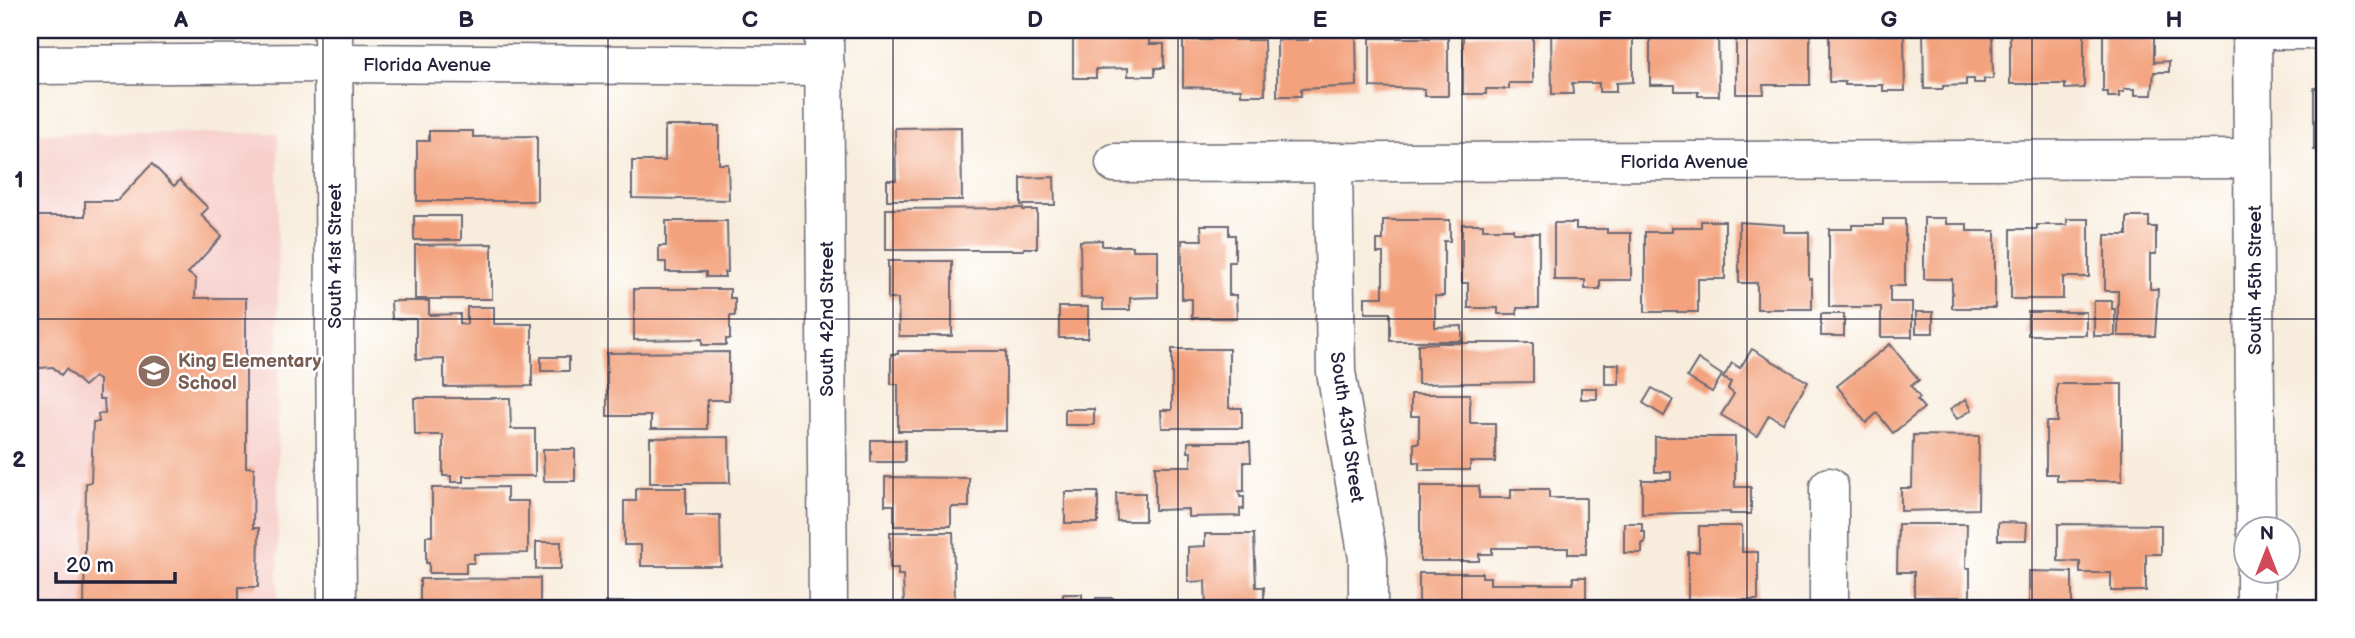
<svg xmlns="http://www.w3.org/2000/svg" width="2355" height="638" font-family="'Balsamiq Sans',sans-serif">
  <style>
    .built { fill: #f7d0cc }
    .building { fill: #f3a27d }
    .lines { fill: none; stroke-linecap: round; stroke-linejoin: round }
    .minor-casing { stroke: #6d6974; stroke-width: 41 }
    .minor { stroke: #fff; stroke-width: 38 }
    .grid { fill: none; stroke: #22223b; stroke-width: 2; stroke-opacity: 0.55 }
    .labels { text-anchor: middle; stroke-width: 5; stroke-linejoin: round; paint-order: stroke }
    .street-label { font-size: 19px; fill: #22223b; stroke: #fff }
    .education-label { font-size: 19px; font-weight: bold; fill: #785e54; stroke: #fff; text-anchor: start }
    .neatline { fill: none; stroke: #22223b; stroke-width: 2.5 }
    .grid-label { font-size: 23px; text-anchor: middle; font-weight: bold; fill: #22223b }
  </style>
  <rect width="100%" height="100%" fill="#fff"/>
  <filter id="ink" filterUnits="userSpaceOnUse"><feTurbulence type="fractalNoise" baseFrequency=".0143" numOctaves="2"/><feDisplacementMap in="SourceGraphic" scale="14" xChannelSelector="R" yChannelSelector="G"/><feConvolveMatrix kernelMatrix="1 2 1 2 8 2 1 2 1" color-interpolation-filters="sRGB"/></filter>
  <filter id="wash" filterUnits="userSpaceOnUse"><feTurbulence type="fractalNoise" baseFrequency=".00686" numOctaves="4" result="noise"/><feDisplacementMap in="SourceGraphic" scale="28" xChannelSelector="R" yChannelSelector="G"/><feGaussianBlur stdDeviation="1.57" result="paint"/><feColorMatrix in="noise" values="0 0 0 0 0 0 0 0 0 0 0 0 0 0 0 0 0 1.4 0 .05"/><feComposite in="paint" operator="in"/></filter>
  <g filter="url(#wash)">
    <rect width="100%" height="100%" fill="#f8eddd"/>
    <rect class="built" x="30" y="133" width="248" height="475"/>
    <g id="blocks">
      <g class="building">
        <path d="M1090,30H1149V44H1164V68H1155V76H1128V68L1096,69V78H1073V36H1090Z"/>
        <path d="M1211,30H1234V40H1264L1265,95H1241V89L1183,87V40H1211Z"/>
        <path d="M1308,30H1356L1357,86L1301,89V96H1277V40H1308Z"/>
        <path d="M1551,30H1633V82L1616,83V92H1599V83H1572L1573,94H1552Z"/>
        <path d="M1736,30H1810V85H1763L1764,94H1736Z"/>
        <path d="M1923,30H1992L1993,79H1984V83H1974V79H1966V85L1943,86V89H1924Z"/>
        <path d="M2103,30H2154V62L2169,61V72H2154L2152,95H2135V89H2124V92H2119V97H2108V92H2103Z"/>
        <path d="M1718,31L1719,96H1698V91H1675V85H1650V32Z"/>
        <path d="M2010,33H2084V88L2065,89V84H2010Z"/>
        <path d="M1463,34H1533V83H1509V89H1486V94H1463Z"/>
        <path d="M1829,35H1904L1905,91H1883V85H1845V82H1829Z"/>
        <path d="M1370,38H1448V96H1425V89L1370,87Z"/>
        <rect x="2314" y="88" width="11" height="62"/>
        <path d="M665,126H719V164H728L729,200L632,198V161H665Z"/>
        <path d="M961,127L962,200H887V180H896L895,128Z"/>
        <path d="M429,131H473V137L537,136V201H417V141H429Z"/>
        <path d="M152,164L174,186L180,180L208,208L201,215L222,236L188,273L196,279L195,298H246V467L254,468L253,528H259L258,587H238V604L219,606V608H84L86,483L91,482L93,422H99L98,414H105L104,399H99V380L94,377L84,386L66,369L61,375L53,367L40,368L30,362V216H85V201H117Z"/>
        <path d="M1054,177L1055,205H1021V178Z"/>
        <path d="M1023,208V210H1037V248H1024V250H886V209Z"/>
        <rect x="414" y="216" width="47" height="24"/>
        <path d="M2127,217H2149V227H2156V254H2150V289H2158L2155,336H2118V291H2105V235H2127Z"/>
        <path d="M1924,218H1946V224H1967V231H1995V308H1952V279H1924Z"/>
        <path d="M1883,219H1905V286H1890V302H1912V337H1881V307H1829V229H1852V225H1883Z"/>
        <path d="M2067,219H2089V277H2063V299H2011V229H2037V225H2067Z"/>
        <path d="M1383,220H1450V241H1444V296H1435V327L1462,326V341H1390V313H1365V297H1383V253H1377V240H1383Z"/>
        <path d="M666,221H727L728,272H724L725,277H706V272H666V262H659V246H666Z"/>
        <path d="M1701,221H1725V279H1698V312H1645V232H1672V227H1701Z"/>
        <path d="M1739,222L1784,225V232H1809V279H1812V309H1757V283H1739Z"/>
        <path d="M1554,223H1576V229H1607V233H1631V280H1600V289H1585V280H1554Z"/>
        <path d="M1462,224H1483V229H1513V233H1539V308H1517V314H1498V308H1468V283H1462Z"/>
        <path d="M1201,225H1229V235H1235V262H1229V295H1236L1237,318H1192V299H1182V240H1202Z"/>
        <path d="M1102,240V246H1133V250H1158V297L1130,298V310H1103V299L1081,298L1080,241Z"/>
        <path d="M492,244V299H415V245Z"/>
        <path d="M888,261H952V336H899L898,299H888Z"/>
        <path d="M634,289H730V298H735V316H730V339H726V345H702V339L634,340Z"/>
        <path d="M391,301H429V315L460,314V324H467V307H494V324H532V386L444,387V359L416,360V319H392Z"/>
        <path d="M2094,301H2112V309H2115V336H2094Z"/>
        <rect x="1059" y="307" width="29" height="31"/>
        <rect x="1916" y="312" width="17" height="21"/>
        <rect x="2028" y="312" width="58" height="23"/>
        <rect x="1821" y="314" width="23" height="22"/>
        <path d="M1440,343H1533V382L1418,384V344Z"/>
        <path d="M1890,344L1919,380L1911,386L1920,398L1917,400L1924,408L1893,433L1877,413L1866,423L1837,386Z"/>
        <path d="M1172,349H1229V408H1242V428H1162L1161,410H1172Z"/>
        <path d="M1752,349L1808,382L1783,423L1769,415L1757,436L1721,415L1734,394L1728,389L1731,382L1723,378L1732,363L1740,368Z"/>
        <path d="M898,351H1006V431H898V384H891V354H898Z"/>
        <path d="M729,352V400H707V429H651V416H607V353Z"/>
        <rect x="541" y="357" width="28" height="14"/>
        <path d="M1698,359L1722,375L1712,392L1687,377Z"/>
        <rect x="1605" y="364" width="14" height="20"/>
        <path d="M2057,384H2122V481H2057V474H2046V422H2057Z"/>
        <rect x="1581" y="388" width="16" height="11"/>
        <path d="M1652,388L1673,400L1664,416L1643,403Z"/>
        <path d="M1411,394H1470V423H1495V462H1470V470H1419V462H1414V443H1419V416H1411Z"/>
        <path d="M414,398H510L511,429H535V476H463V482H451V476H443V435H415Z"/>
        <path d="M1966,399L1972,410L1957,419L1950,409Z"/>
        <rect x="1065" y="409" width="29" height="16"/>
        <path d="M1913,435L1979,436L1978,509L1901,511V488H1912Z"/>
        <path d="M729,437L730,483H650V438Z"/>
        <path d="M1655,437H1735V487H1751V514H1730V512L1642,514V480H1671V472H1655Z"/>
        <rect x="871" y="440" width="34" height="22"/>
        <path d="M1188,442H1250L1251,462H1244V491H1239L1240,497H1244V509H1240V516L1188,517V509L1155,510V466H1191V452H1188Z"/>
        <rect x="2320" y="442" width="5" height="23"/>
        <path d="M543,449H575V481H544Z"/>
        <rect x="2321" y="474" width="4" height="41"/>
        <path d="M885,477L969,478V507H951V526H894V505H885Z"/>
        <path d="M1420,486H1479V498H1511V489H1549V498H1586V554H1568V548H1492V554H1479V561H1420Z"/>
        <path d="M507,487V501H528V553L474,554V563H466V573H429V563H426V536H432V488Z"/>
        <path d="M636,488H686V515H720L721,566H641V545H624V501H636Z"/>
        <rect x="1065" y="492" width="33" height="31"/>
        <path d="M1116,493H1145V521H1117Z"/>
        <path d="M1998,522L2027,523L2026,540H1998Z"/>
        <path d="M1624,523H1642V532H1645V543H1642V553H1624Z"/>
        <path d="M1898,524H1967L1966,568H1970V597H1914V572H1897Z"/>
        <path d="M2058,524L2161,525V554H2146V591H2111V573H2080V562L2058,561Z"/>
        <path d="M1699,526H1742V552H1758V600H1688V552H1699Z"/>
        <path d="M890,532H953L955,605H904L903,575H898V568H890Z"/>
        <path d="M1205,534H1254L1256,587H1264V608H1206L1205,581L1188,582V547L1205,546Z"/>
        <rect x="536" y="542" width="25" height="27"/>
        <path d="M2029,571L2072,572V606H2029Z"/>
        <path d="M1419,573H1482V577H1490V584H1573V577H1586V608H1419Z"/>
        <path d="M540,578V608H420V579Z"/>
        <rect x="1063" y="594" width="19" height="14"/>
        <rect x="1096" y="598" width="17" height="10"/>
        <rect x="1124" y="600" width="18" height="8"/>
        <rect x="606" y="602" width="122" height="6"/>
      </g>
    </g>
  </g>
  <g filter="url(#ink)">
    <use href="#blocks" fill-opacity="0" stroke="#6d6974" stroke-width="2"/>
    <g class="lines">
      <defs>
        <g id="minor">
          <path d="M333,30L337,608"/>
          <path d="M824,30L828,608"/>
          <path d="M2252,30L2256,530"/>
          <path d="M2252,30H2310"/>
          <path d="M30,65L333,63L825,66"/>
          <path d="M1333,162L1336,372L1368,558V608"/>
          <path d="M1115,163L2253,159"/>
          <path d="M1829,487V608"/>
          <path d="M2256,572V608"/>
        </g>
      </defs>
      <use href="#minor" class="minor-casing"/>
      <use href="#minor" class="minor"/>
    </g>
  </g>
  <path class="grid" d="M323,30V608M608,30V608M893,30V608M1178,30V608M1462,30V608M1747,30V608M2032,30V608M30,319H2325"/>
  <defs>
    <symbol id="school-disc" viewBox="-11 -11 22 22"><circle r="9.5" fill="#8d6e63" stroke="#fff"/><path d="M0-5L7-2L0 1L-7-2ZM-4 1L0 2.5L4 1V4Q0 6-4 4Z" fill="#fff"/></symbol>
  </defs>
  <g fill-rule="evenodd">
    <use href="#school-disc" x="135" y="352" width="38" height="38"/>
  </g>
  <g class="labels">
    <g class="street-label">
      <text x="427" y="71">Florida Avenue</text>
      <text x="1684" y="168">Florida Avenue</text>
      <text transform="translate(334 256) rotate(-90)" y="7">South 41st Street</text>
      <text transform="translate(2254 280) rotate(-90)" y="7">South 45th Street</text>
      <text transform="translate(826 319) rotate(-90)" y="7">South 42nd Street</text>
      <text transform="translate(1348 427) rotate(82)" y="7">South 43rd Street</text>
    </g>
    <g class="education-label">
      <text x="178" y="367">King Elementary<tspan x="178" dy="22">School</tspan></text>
    </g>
  </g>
  <rect width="2355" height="638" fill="none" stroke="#fff" stroke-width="77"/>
  <g transform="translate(2267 550)"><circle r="33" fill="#ffffff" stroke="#a7a7b1" stroke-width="2"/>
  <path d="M0-5L12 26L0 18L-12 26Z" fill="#d1495b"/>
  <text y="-10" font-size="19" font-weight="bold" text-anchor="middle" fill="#22223b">N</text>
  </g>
  <path d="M56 572v10h119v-10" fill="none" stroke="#22223b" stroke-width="3.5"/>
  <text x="66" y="572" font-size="21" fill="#22223b" stroke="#ffffff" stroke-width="5" paint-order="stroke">20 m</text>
  <rect x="38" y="38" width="2278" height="562" class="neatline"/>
  <g class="grid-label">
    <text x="181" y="27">A</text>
    <text x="466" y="27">B</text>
    <text x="750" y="27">C</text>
    <text x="1035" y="27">D</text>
    <text x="1320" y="27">E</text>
    <text x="1605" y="27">F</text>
    <text x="1889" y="27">G</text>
    <text x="2174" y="27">H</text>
    <text x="19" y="187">1</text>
    <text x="19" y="467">2</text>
  </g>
</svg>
